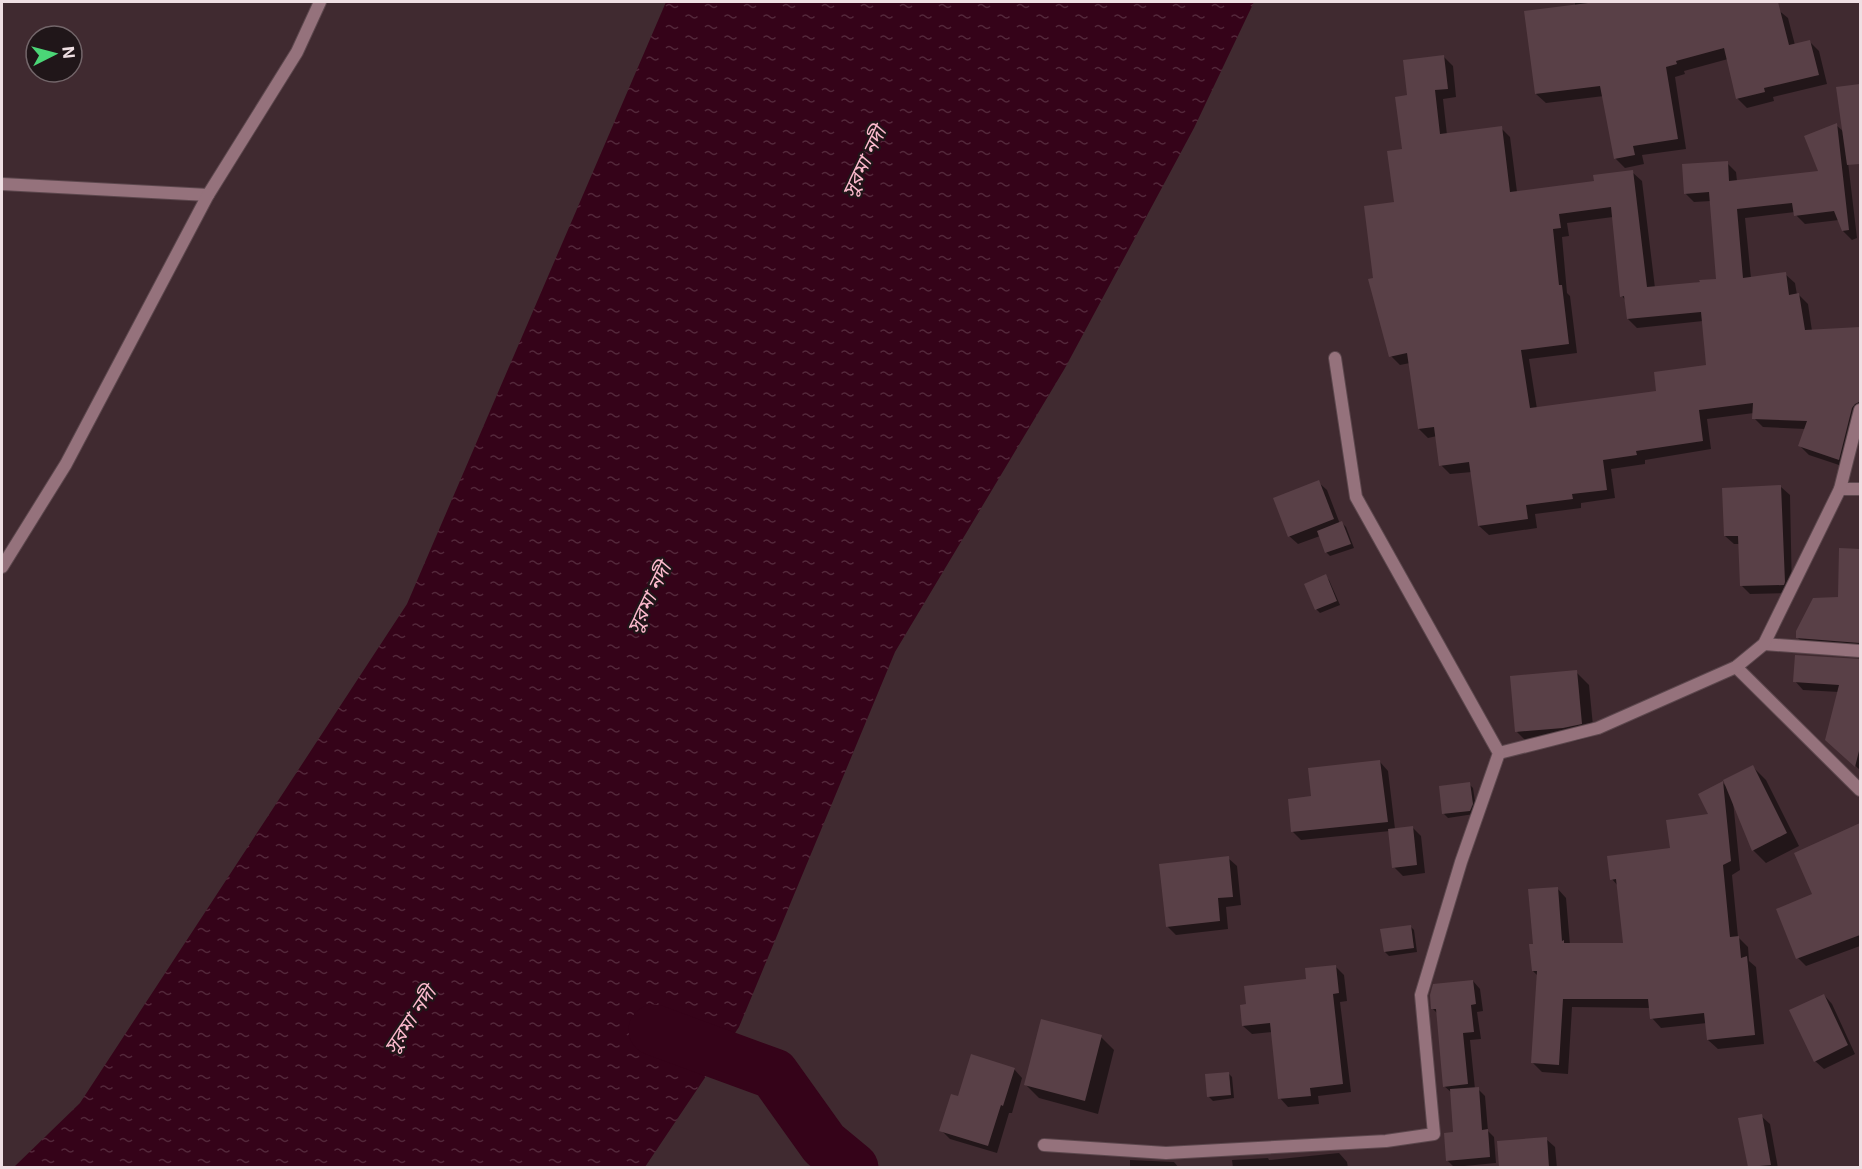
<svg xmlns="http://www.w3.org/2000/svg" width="1862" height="1169" font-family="Inter,'Noto Sans Bengali',sans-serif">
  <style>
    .water { fill: url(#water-ripples) }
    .shadow { fill: #0007; fill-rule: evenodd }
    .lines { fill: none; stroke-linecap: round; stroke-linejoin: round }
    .river { stroke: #350319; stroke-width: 51 }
    .building { fill: #594047; fill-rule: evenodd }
    .minor-casing { stroke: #5c474d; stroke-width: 14 }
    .minor { stroke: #95727c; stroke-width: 12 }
    .labels { text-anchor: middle; stroke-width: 4.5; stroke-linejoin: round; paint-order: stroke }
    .water-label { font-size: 20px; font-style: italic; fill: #fcbacd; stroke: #201619 }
  </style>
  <defs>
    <pattern id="water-ripples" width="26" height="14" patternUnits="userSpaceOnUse" patternTransform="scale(1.5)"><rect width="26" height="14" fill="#350319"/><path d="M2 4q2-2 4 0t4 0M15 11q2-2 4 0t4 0" fill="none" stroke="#53273a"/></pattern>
  </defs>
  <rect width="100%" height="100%" fill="#402a30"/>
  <path class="water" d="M666,2H1254L1194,128L1065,368L895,652L739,1027L645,1167H14L80,1103L407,604Z"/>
  <g class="shadow">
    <path d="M1575,2H1775L1777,9L1788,18L1795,45L1810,42L1819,51L1827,84L1773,97L1774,101L1747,108L1737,98L1728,59L1684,71L1685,74L1675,77L1686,149L1642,155L1644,164L1625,168L1615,158L1604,96L1546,103L1536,94L1575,6Z"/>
    <path d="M1444,57L1453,66L1456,97L1443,99L1447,135L1501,128L1510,137L1517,192L1595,182L1632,172L1642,181L1655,288L1718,280L1711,201L1694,202L1685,193L1727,163L1736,172L1737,181L1820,172L1836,125L1844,132L1837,88L1860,86V142L1851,143L1845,137L1857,238L1852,240L1843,231L1839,220L1805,224L1796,215L1795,212L1745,218L1751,278L1785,274L1795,283L1797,295H1799L1808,304L1812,331L1860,329V418L1848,468L1809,455L1800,446L1805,429L1763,427L1754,418V413L1707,419L1711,449L1645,460V464L1611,469L1615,498L1581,503V508L1535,514L1537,528L1489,535L1479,526L1472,472L1450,474L1441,465L1437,436L1428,438L1419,429L1410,363L1400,365L1391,356L1375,279L1395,204L1409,96ZM1613,217L1622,296L1626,301L1628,319L1637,328L1703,321L1707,366L1658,392L1537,409L1529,359L1577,353L1570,296L1567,293L1562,237L1569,236L1567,223Z"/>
    <path d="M1318,482L1327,490L1340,524L1342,523L1346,527L1354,548L1330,556L1326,552L1320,536L1298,544L1289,536Z"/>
    <path d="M1781,487L1790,495L1792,593L1750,594L1742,586L1740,544H1734L1725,536Z"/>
    <path d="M1840,550H1860V650L1806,646L1797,637L1840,599Z"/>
    <path d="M1325,576L1329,580L1340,605L1320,613L1316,609Z"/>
    <path d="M1860,660V770L1836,748L1839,692L1803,690L1795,681Z"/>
    <path d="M1576,672L1589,685L1594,736L1576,741L1530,745L1517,732Z"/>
    <path d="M1380,762L1388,771L1395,829L1413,828L1421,836L1425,873L1403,876L1394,867L1390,831L1301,840L1293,832L1313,798Z"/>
    <path d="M1753,767L1766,780L1799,846L1766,863L1753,850L1733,801L1740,870L1732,875L1738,937L1748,947L1749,961L1756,967L1764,1044L1718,1049L1708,1040L1707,1023L1661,1028L1652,1018L1651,1008L1572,1007L1568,1074L1542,1072L1533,1063L1538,976L1533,971L1534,945L1557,888L1566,898L1570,945H1625L1618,886L1612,879L1672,849L1711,816L1722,782L1728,788Z"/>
    <path d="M1469,784L1473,788L1476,808L1474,814L1448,818L1444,814Z"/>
    <path d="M1860,824V946L1806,966L1798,958L1778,910L1814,895L1796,854Z"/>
    <path d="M1228,858L1237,866L1241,905L1226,907L1228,929L1176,935L1167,926Z"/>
    <path d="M1410,926L1414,930L1417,952L1389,956L1385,952Z"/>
    <path d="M1335,966L1344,975L1347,1001L1340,1002L1351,1092L1318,1096L1319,1104L1288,1107L1280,1098L1273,1032L1252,1034L1243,1026L1308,980Z"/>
    <path d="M1473,981L1480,989L1483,1011L1477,1012L1481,1039L1470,1040L1475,1089H1478L1485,1096L1488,1131L1494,1137L1496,1163L1454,1167L1447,1160L1454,1134L1452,1093L1444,1086L1437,1013L1432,1008Z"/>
    <path d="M1824,995L1832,1004L1855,1054L1824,1069L1815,1061Z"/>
    <path d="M1101,1037L1114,1050L1098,1114L1039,1098L1026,1085Z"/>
    <path d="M1014,1069L1022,1078L1012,1113H1009L997,1153L950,1139L941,1130L959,1098Z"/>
    <path d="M1228,1073L1232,1077L1234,1098L1213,1101L1209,1097Z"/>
    <path d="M1761,1116L1770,1124L1778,1168H1749L1740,1119Z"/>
    <path d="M1546,1139L1555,1147L1557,1168H1500L1498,1142Z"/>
    <path d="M1339,1153L1347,1162L1348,1168H1233L1232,1160L1268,1158L1269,1160Z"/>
    <path d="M1130,1160L1174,1162L1179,1168H1130Z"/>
  </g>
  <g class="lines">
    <path class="river" d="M654,1030L774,1074L824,1144L853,1168"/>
  </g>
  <g class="building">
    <path d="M1596,2H1778L1789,45L1810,40L1819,75L1764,88L1765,92L1736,99L1724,48L1676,61L1677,64L1666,67L1678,139L1633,146L1635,155L1614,159L1600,86L1535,94L1524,11Z"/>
    <path d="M1444,55L1448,89L1435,90L1440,134L1502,126L1510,192L1594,181L1593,175L1633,170L1647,287L1700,282L1699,280L1716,279L1709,192L1684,194L1682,164L1728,161L1729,181L1818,171L1804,136L1837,123L1849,230L1842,231L1834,211L1794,216L1792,203L1737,209L1743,278L1786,272L1789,295L1799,293L1805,330L1860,327V398L1859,402L1855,404L1852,408L1839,460L1798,446L1807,421L1752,419L1753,403L1699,410L1703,441L1636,451L1637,455L1603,460L1607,490L1572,494L1573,499L1526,505L1528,519L1478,526L1469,462L1439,466L1434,427L1418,429L1407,353L1389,357L1368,279L1373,278L1364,206L1394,202L1387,151L1402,149L1395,97L1407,95L1403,60ZM1611,207L1620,297L1624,296L1627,319L1701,312L1706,365L1654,372L1656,391L1530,408L1521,350L1569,344L1562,285H1559L1553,229L1561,228L1559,214Z"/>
    <path d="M1860,84V164L1847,165L1836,87Z"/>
    <path d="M1319,480L1334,519L1288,537L1273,498Z"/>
    <path d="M1781,485L1785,582L1784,585L1740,586L1738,536H1724L1722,488Z"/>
    <path d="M1342,521L1351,544L1325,553L1317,531Z"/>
    <path d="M1839,548L1860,549V643L1796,638V631L1813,598L1838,597Z"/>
    <path d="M1326,574L1337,601L1315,610L1304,584Z"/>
    <path d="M1795,655L1860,659V747L1855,767L1825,740L1839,685L1793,682Z"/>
    <path d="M1577,670L1582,724L1563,728L1515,732L1510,676Z"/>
    <path d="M1380,760L1388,822L1291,832L1288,799L1311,796L1308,768Z"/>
    <path d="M1753,765L1787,833L1752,851L1723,780Z"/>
    <path d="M1723,781L1731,861L1723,865L1730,937L1739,936L1741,958L1747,956L1755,1035L1707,1040L1704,1013L1650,1019L1648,999H1563L1559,1065L1531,1063L1537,971H1532L1529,944H1533L1528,889L1558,887L1562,941L1564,940V943H1623L1616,879L1610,880L1607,856L1670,848L1666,820L1708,814L1698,794Z"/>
    <path d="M1470,782L1473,804L1470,811L1442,814L1439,786Z"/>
    <path d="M1860,823V935L1796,959L1776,909L1812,894L1794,853Z"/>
    <path d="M1413,826L1417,865L1392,868L1388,829Z"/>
    <path d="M1229,856L1233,897L1218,898L1220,921L1166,927L1159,864Z"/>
    <path d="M1411,925L1414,948L1384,952L1380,929Z"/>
    <path d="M1336,965L1339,993L1333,994L1343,1084L1310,1088L1311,1096L1278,1099L1270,1023L1242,1026L1240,1005L1246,1004L1244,986L1306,979L1305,968Z"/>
    <path d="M1473,980L1476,1004L1471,1005L1474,1032L1463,1033L1468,1084L1443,1087L1436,1009H1431L1430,995L1433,984Z"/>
    <path d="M1824,994L1848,1045L1814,1062L1789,1010Z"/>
    <path d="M1041,1019L1102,1035L1085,1101L1024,1085Z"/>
    <path d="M971,1054L1015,1068L1003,1106L1001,1105L988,1146L939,1131L951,1094L958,1096Z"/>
    <path d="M1229,1072L1231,1095L1207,1097L1205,1074Z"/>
    <path d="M1479,1087L1482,1130L1488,1129L1490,1157L1446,1161L1444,1133L1453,1132L1450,1089Z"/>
    <path d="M1762,1114L1771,1165L1748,1167L1738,1118Z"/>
    <path d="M1547,1137L1549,1167H1499L1497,1141Z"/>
  </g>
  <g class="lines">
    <defs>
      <g id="minor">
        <path d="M2,184L208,195"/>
        <path d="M1840,489H1860"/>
        <path d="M2,567L66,464L208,195L297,52L320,2"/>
        <path d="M1764,644L1860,651"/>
        <path d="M1736,667L1860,790"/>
        <path d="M1499,753L1598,728L1736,667L1764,644L1840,489L1860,410"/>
        <path d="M1044,1145L1166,1153L1386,1141L1434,1134L1421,995L1461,862L1499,753L1356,497L1335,358"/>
      </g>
    </defs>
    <use href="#minor" class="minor-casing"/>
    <use href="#minor" class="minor"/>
  </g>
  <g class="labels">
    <g class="water-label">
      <text transform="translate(864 162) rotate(-64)" y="7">সুরমা নদী</text>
      <text transform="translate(649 598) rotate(-64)" y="7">সুরমা নদী</text>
      <text transform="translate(410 1020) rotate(-56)" y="7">সুরমা নদী</text>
    </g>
  </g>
  <rect width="1862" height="1169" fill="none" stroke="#efdfe3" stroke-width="6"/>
  <g transform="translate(54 54) rotate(84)"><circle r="28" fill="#201619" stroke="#73666a" stroke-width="1.5"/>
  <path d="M0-4.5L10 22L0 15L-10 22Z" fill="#4bd677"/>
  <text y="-9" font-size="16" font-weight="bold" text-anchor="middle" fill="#efdfe3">N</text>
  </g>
</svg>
